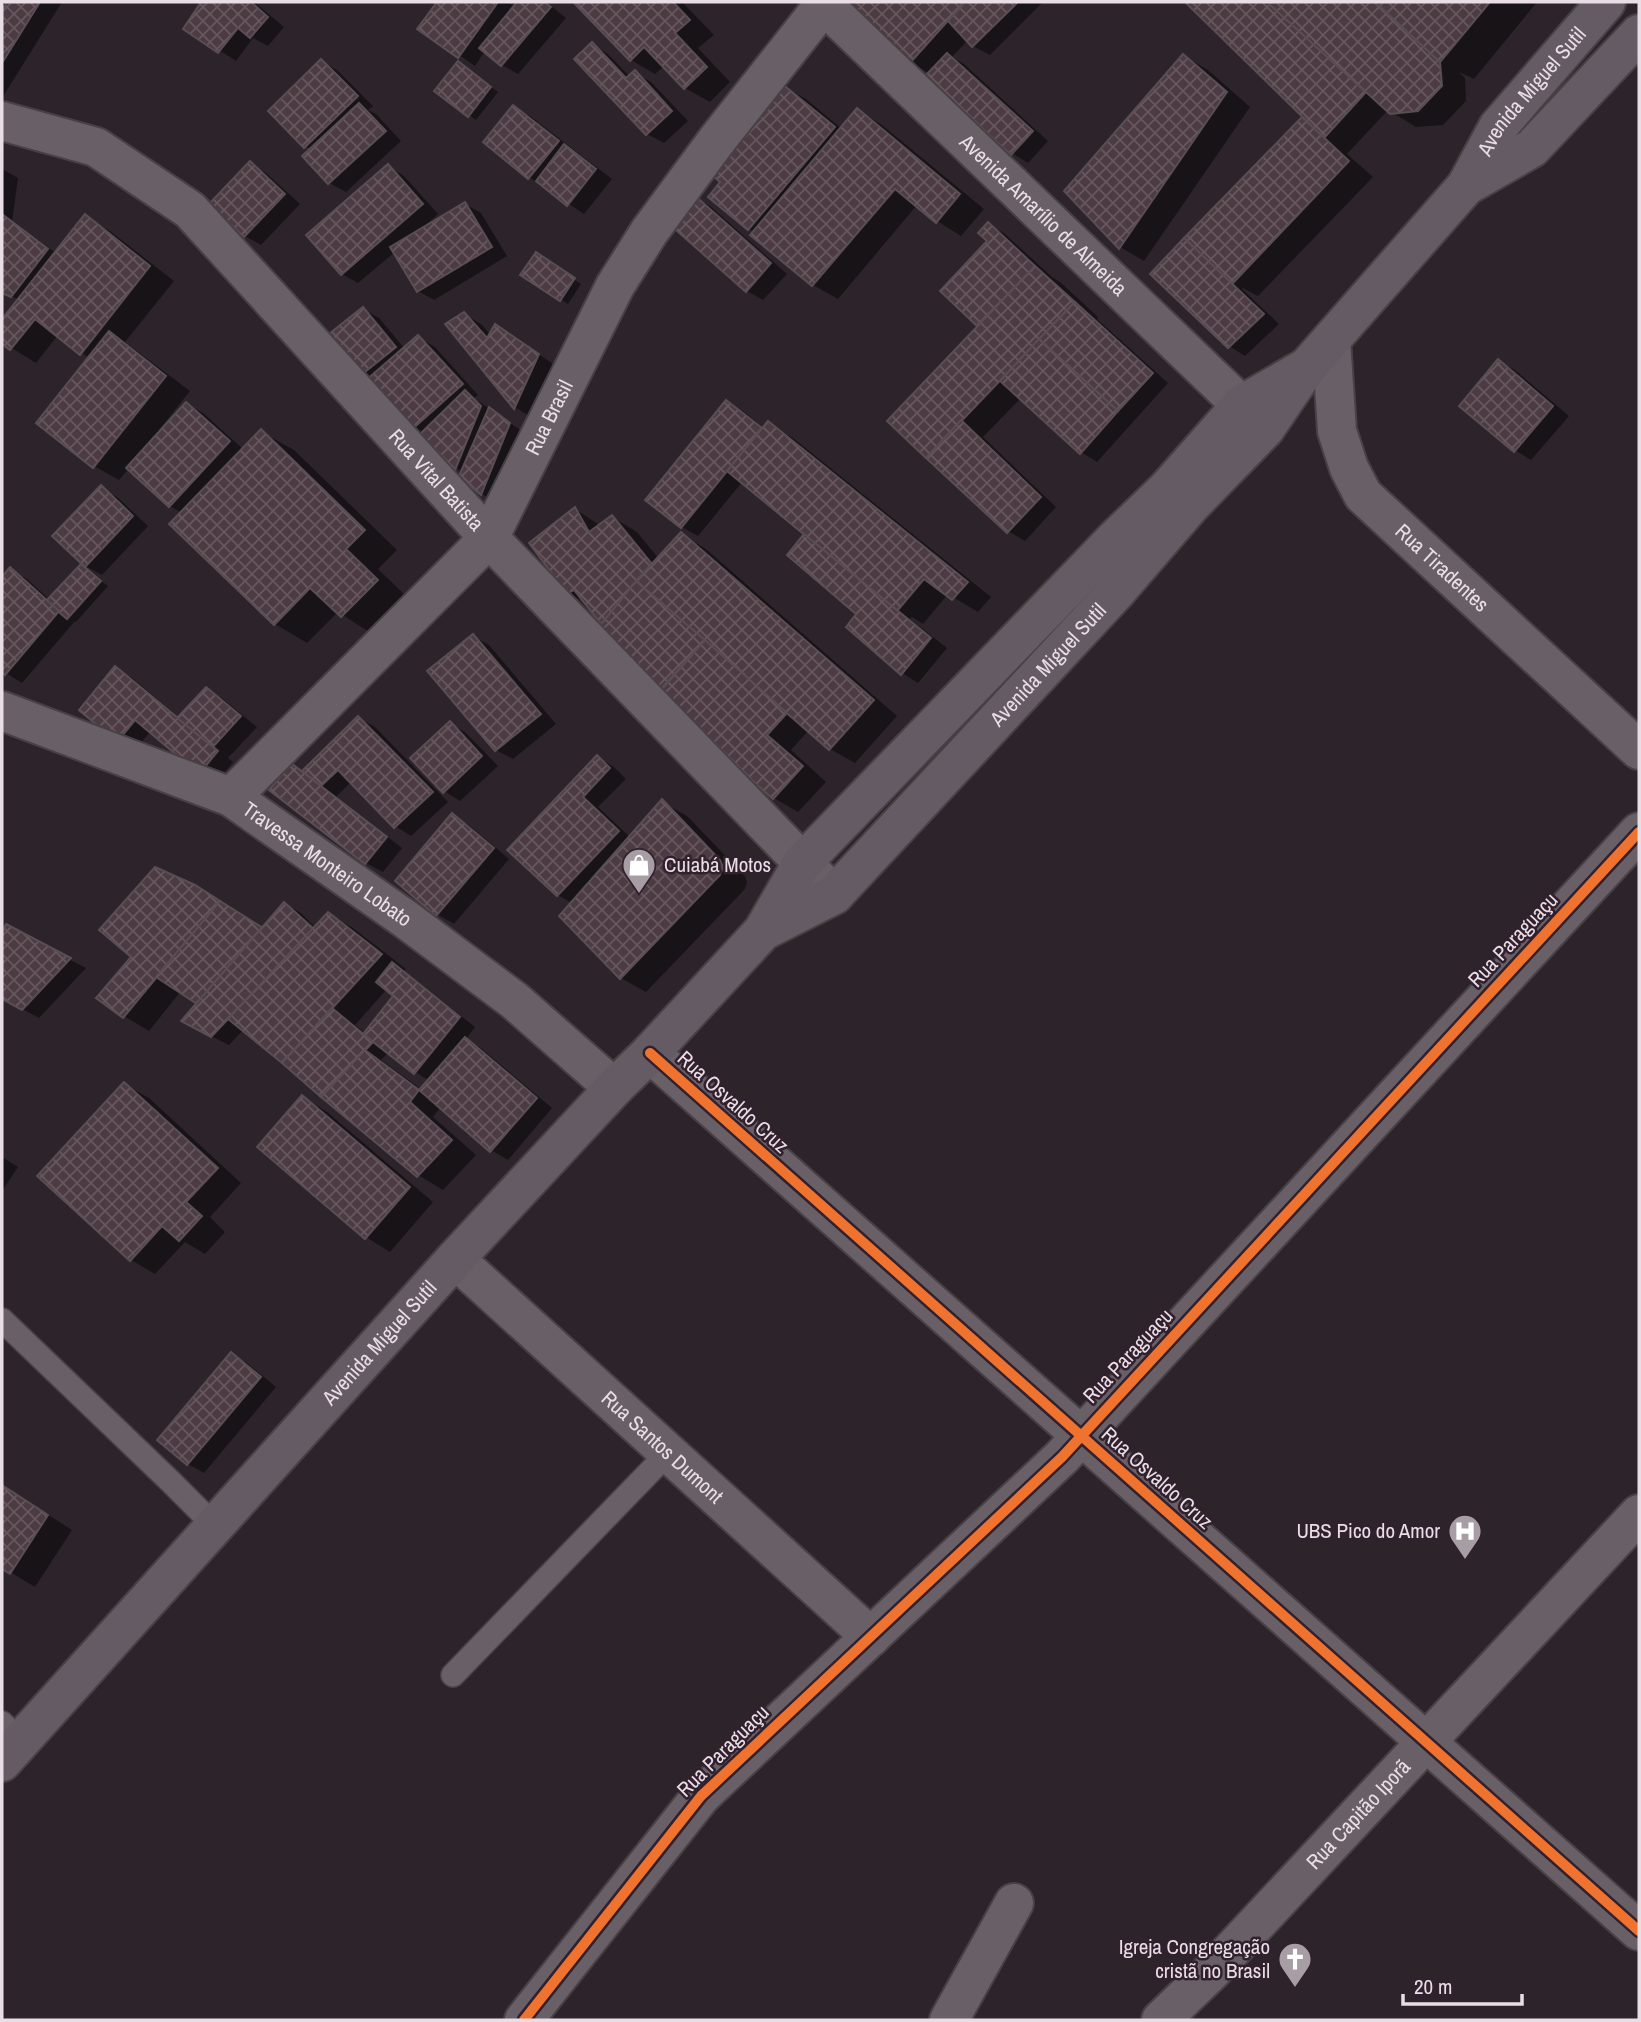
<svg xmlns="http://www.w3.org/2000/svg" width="1641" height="2022" font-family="'Archivo Narrow',sans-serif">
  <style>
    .shadow { fill: #0007; fill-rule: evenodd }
    .building { fill: url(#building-cross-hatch); stroke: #584e53; stroke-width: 2 }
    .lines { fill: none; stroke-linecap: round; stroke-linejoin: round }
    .service-casing { stroke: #474045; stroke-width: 26 }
    .minor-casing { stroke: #474045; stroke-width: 42 }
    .tertiary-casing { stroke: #474045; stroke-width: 42 }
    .secondary-casing { stroke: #474045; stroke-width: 42 }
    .service { stroke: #686066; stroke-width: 23 }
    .minor { stroke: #686066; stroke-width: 38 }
    .tertiary { stroke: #686066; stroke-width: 38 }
    .secondary { stroke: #645b65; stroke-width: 38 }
    .cycleway-casing { stroke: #31202d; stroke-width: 15 }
    .cycleway { stroke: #ef722f; stroke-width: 10 }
    .labels { text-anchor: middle; stroke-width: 5; stroke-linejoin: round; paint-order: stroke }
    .street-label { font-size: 21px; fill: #e9dee6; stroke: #31202d }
    .poi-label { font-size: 21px; fill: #e9dee6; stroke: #31202d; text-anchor: end }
  </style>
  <defs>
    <pattern id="building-cross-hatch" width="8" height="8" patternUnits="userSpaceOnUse" patternTransform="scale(1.75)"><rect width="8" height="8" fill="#4c3b42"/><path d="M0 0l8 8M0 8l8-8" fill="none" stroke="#66575d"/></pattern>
  </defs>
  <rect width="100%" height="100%" fill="#2d242b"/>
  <g class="shadow">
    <path d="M2,2H62L2,98Z"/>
    <path d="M203,2H254L284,27L268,46L253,38L236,61L185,28Z"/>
    <path d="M439,2H508L515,7L519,2H546L566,18L518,74L502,65L485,51L475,66L419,28Z"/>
    <path d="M575,2H682L714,35L698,48L730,82L710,102L685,88L664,66L655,74L631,60Z"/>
    <path d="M843,2H1043L990,55L973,46L968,40L952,57L964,64L1048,141L1028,163L1012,153L930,74L910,62Z"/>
    <path d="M1188,2H1537L1474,79L1459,72L1465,78L1466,101L1443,125L1416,127L1388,110L1347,154L1373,177L1258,296L1243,288L1242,289L1279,324L1245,356L1229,346L1185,239L1304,117Z"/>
    <path d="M592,44L608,54L630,77L635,73L651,82L688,121L664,143L647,134Z"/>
    <path d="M1184,56L1208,70L1250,107L1144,261L1120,247Z"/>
    <path d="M322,61L338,71L373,106L368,110L376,114L401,141L346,192L329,183L311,149L305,146Z"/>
    <path d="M459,63L498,92L476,120L469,115Z"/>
    <path d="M781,85L806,99L842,129L858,110L882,125L984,209L961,236L937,221L917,205L838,299L813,285L753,234L755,232L749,229L723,182Z"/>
    <path d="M514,107L530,116L612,179L584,214L529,177L486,141Z"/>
    <path d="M250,164L266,173L300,204L261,245L245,236Z"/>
    <path d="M388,166L404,176L438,214L427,224L428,226L465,204L481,213L507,256L434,300L418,291L395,252L358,283L342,274Z"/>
    <path d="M2,169L18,178L12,222L56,253L85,217L110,231L174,281L125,342L190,391L159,430L161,432L187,404L203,413L244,450L262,432L294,450L397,550L378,569L409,599L374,635L338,612L307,643L275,624L171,524L182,513L170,506L129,468L119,480L94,466L89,358L58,335L36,363L2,342V322L19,300L4,292L2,298Z"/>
    <path d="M694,197L710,206L787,274L763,300L747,291Z"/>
    <path d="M989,224L1005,234L1052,277L1060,282L1098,317L1097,319L1168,383L1097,462L1081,452L1021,398L983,437L1056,507L1025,541L1008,531L889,421L980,325L978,324L989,241Z"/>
    <path d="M542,259L581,284L568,304L523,274Z"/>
    <path d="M363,309L379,318L405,349L418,337L435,347L478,395L474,398L526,434L497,503L482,494L462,476L463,473L419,437L358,377Z"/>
    <path d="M464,314L481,324L491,335L496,326L555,365L531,417L516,408L447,324Z"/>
    <path d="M1499,361L1515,370L1569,416L1531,460L1515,450Z"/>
    <path d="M726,402L743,411L764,428L768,424L793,438L991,597L978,612L948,594L923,624L912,617L910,619L947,648L918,683L902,673L858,614L806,534L743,481L698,536L682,527Z"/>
    <path d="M101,488L117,497L148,526L102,575L87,567L55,536Z"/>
    <path d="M575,509L601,526L612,517L637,532L659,559L681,534L706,549L897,716L855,763L830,749L809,730L791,750L826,782L798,812L774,798L662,688L587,604L569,593Z"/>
    <path d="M81,566L108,586L76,622L75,621L22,683L6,673L2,670V576L4,577L10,569L27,579L50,600Z"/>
    <path d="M473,636L489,645L556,724L513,759L496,750L430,672Z"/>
    <path d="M116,668L132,678L180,718L207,690L223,699L257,727L228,758L233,762L217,782L151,731L135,750L118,741Z"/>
    <path d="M359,718L375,727L448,802L411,836L395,826L352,781L336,797L402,848L383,872L366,863L271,789L291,765L303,772Z"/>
    <path d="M450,723L466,733L498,766L460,801L444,791Z"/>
    <path d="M597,757L614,767L626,779L598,807L631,838L662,802L687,816L745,876L747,882L745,889L646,992L621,978L572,903L558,895L510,850Z"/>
    <path d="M453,816L469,825L509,859L454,924L437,914Z"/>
    <path d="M195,886L263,930L285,904L301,913L316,928L329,914L353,928L406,969L404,971L475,1027L466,1039L482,1049L552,1108L508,1160L491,1150L441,1107L433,1117L476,1155L443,1190L418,1175L244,1029L229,1045L199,1030V1004L181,991L149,1031L124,1016ZM387,989L395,996L365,1033L355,1025ZM389,1052L415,1072L430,1081L422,1090L381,1060Z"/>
    <path d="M7,927L86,968L39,1018L2,998V936Z"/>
    <path d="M124,1084L149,1098L241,1183L210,1217L225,1232L205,1254L185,1242L155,1274L131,1260Z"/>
    <path d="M303,1097L327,1112L433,1202L390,1252L366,1237Z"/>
    <path d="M2,1157L18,1167L2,1191Z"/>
    <path d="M231,1354L247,1363L276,1387L204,1473L188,1464Z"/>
    <path d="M2,1485L72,1530L35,1587L2,1567Z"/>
  </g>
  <g class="building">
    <path d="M7,2H40L2,63V10Z"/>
    <path d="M201,2H251L268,17L250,38L238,28L218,53L183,29Z"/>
    <path d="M437,2H498L458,58L417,29Z"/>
    <path d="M517,2H544L551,7L501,66L479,48Z"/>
    <path d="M573,2H673L690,20L675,33L707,67L684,89L644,47L630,61Z"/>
    <path d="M841,2H961L963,4L909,64Z"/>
    <path d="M965,2H1018L972,47L948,21Z"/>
    <path d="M1185,2H1267L1366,92L1324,138Z"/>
    <path d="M1267,2H1375L1440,62L1442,86L1418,111L1390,114Z"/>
    <path d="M1375,2H1490L1440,62Z"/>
    <path d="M592,42L626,78L635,70L672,111L646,135L574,59Z"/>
    <path d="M947,53L1033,131L1011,155L925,76Z"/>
    <path d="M1183,54L1227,92L1119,249L1064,191Z"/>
    <path d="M321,59L358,96L304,148L268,111Z"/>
    <path d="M458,61L491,87L468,117L434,91Z"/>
    <path d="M781,83L835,127L748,230L708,197L720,182L707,171Z"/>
    <path d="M359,103L386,131L328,184L302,156Z"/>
    <path d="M513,105L559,141L528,179L483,142Z"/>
    <path d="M857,108L960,194L936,223L895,189L812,286L750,235Z"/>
    <path d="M1302,117L1349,161L1232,284L1184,238Z"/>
    <path d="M564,144L596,169L567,206L536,181Z"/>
    <path d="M250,161L285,194L244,237L209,204Z"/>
    <path d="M388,164L423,204L341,275L306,235Z"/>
    <path d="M693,194L771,263L746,292L668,223Z"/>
    <path d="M465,202L492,247L417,292L390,247Z"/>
    <path d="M2,214L48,249L11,297L2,293Z"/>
    <path d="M85,214L150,266L80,355L35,319L10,350L2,344V319Z"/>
    <path d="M988,222L1035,266L977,326L940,291L987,241L978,233Z"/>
    <path d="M1184,238L1264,314L1228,348L1150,274Z"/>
    <path d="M536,252L575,278L560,301L520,275Z"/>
    <path d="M1035,266L1075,302L926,458L887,421Z"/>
    <path d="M1075,302L1153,373L1118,411L1039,339Z"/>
    <path d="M363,307L396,347L356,379L324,338Z"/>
    <path d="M464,312L487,338L495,324L539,354L514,409L445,324Z"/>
    <path d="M109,331L166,376L93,468L36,423Z"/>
    <path d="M418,335L463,384L410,431L365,381Z"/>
    <path d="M1039,339L1118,411L1080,454L1000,381Z"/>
    <path d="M1498,359L1553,406L1514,452L1459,406Z"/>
    <path d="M465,390L481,406L455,470L417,437Z"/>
    <path d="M726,400L762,428L681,528L645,500Z"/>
    <path d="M186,402L230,441L169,507L126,468Z"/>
    <path d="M489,407L510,423L481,495L459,476Z"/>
    <path d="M961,420L1041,497L1007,533L926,458Z"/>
    <path d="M768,421L968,582L952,600L924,579L897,611L727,471Z"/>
    <path d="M261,429L365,530L346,549L378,580L341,617L310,588L274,625L169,524Z"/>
    <path d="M101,485L133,516L85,567L52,536Z"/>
    <path d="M575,507L589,532L612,515L652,564L601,624L574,590L567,594L529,543Z"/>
    <path d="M681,532L874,700L829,750L636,581Z"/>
    <path d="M804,534L931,638L901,675L846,627L856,614L787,555Z"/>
    <path d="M81,564L101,581L67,619L46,601Z"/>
    <path d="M10,567L59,611L5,675L2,672V577Z"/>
    <path d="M636,581L705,640L661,689L594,633Z"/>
    <path d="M473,634L541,714L495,751L427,671Z"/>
    <path d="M705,640L787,713L767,735L803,766L773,799L656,696Z"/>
    <path d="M115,666L218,751L199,774L135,720L117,742L79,710Z"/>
    <path d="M206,687L241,716L213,747L177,718Z"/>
    <path d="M358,716L433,792L394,828L338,770L321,786L302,771Z"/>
    <path d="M450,721L482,756L443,793L410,758Z"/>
    <path d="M597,755L610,768L583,797L619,831L557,896L507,850Z"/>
    <path d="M291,763L387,837L365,864L269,790Z"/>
    <path d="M662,799L720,860L723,867L720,875L620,979L559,916Z"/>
    <path d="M452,813L494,848L436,916L395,881Z"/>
    <path d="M155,867L195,885L220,901L123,1018L96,998L131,957L99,930Z"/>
    <path d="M220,901L263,928L197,1004L156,977Z"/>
    <path d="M284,902L314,929L211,1037L181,1021Z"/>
    <path d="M328,912L382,954L282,1063L228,1019Z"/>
    <path d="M6,924L71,958L22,1010L2,999V932Z"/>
    <path d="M392,962L460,1017L414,1074L363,1034L393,996L376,982Z"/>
    <path d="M332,1008L373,1042L321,1097L282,1063Z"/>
    <path d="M465,1037L537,1098L490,1152L419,1090Z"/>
    <path d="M365,1050L419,1090L410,1102L452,1140L417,1177L321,1097Z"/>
    <path d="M124,1082L218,1168L186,1202L202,1216L179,1241L162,1226L130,1261L37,1176Z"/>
    <path d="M302,1095L410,1187L365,1239L257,1147Z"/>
    <path d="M231,1352L261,1377L187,1465L157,1440Z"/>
    <path d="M2,1485L48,1515L10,1574L2,1569Z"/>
  </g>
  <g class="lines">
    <defs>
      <g id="service">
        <path d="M2,1320L170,1481L215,1526"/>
        <path d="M453,1675L668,1453"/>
        <path d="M2,1723L20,1742"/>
      </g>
      <g id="minor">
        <path id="s1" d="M2,121L96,147L190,210L489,538L834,895"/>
        <path id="s2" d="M2,711L231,797L404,918L515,1001L614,1088"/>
        <path id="s3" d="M231,797L489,538L615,286L649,232L717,140L826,2"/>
        <path d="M650,1053L1639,1931"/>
        <path id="s4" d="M455,1259L871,1637"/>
        <path d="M524,2020L701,1796L1062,1457L1639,832"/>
        <path d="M949,2020L1014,1903"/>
        <path id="s5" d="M1161,2020L1214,1969L1639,1514"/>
      </g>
      <g id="tertiary">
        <path id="s6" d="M821,2L1264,427"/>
        <path id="s7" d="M1331,340L1337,431L1349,468L1363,495L1639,750"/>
      </g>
      <g id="secondary">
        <path d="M1466,186L1532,148L1639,34"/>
        <path id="s8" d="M763,931L834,895L1115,593L1190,506L1265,429L1307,367L1466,186L1498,127L1606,2"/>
        <path id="s9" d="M2,1762L455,1259L614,1088L650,1053L763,931L802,863L1115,539L1167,489L1241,405L1307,367"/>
      </g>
    </defs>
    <use href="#service" class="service-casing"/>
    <use href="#minor" class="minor-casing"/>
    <use href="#tertiary" class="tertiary-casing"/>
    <use href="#secondary" class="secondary-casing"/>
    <use href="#service" class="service"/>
    <use href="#minor" class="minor"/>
    <use href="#tertiary" class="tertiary"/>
    <use href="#secondary" class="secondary"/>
    <defs>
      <g id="cycleway">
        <path d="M650,1053L1639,1931"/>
        <path d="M524,2020L701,1796L1062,1457L1639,832"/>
      </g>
    </defs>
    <use href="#cycleway" class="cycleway-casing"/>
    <use href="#cycleway" class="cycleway"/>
  </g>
  <defs>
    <symbol id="shop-pin" viewBox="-11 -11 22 30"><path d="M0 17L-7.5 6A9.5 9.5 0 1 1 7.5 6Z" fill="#a79da5" stroke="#31202d"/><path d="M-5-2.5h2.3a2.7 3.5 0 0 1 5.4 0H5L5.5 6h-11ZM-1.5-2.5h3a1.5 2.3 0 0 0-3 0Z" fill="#fff"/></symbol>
    <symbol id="hospital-pin" viewBox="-11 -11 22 30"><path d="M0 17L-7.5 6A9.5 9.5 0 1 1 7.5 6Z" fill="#a79da5" stroke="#31202d"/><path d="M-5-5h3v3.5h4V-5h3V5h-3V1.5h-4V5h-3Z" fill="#fff"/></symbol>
    <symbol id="church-pin" viewBox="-11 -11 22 30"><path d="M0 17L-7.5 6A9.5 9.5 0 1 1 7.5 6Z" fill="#a79da5" stroke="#31202d"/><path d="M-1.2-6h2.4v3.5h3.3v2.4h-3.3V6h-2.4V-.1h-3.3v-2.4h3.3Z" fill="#fff"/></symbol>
  </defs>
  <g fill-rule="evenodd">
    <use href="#shop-pin" x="620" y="846" width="38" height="52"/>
    <use href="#hospital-pin" x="1446" y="1512" width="38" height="52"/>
    <use href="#church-pin" x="1276" y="1940" width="38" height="52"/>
  </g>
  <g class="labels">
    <g class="street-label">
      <text dy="7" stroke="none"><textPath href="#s8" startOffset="1146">Avenida Miguel Sutil</textPath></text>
      <text dy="7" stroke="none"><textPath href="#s6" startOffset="308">Avenida Amarílio de Almeida</textPath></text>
      <text dy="7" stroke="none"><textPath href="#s3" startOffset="500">Rua Brasil</textPath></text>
      <text dy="7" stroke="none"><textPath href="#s1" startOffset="576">Rua Vital Batista</textPath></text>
      <text dy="7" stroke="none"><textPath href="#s7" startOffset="268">Rua Tiradentes</textPath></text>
      <text dy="7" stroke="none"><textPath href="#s8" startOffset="394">Avenida Miguel Sutil</textPath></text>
      <text dy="7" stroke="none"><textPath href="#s2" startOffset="362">Travessa Monteiro Lobato</textPath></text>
      <text transform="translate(1513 940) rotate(-47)" y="7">Rua Paraguaçu</text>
      <text transform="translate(733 1102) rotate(42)" y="7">Rua Osvaldo Cruz</text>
      <text dy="7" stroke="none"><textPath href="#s9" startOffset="564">Avenida Miguel Sutil</textPath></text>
      <text transform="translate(1128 1356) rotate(-47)" y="7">Rua Paraguaçu</text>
      <text dy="7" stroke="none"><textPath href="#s4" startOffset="280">Rua Santos Dumont</textPath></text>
      <text transform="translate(1157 1478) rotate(42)" y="7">Rua Osvaldo Cruz</text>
      <text transform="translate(723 1751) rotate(-45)" y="7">Rua Paraguaçu</text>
      <text dy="7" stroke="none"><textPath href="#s5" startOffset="285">Rua Capitão Iporã</textPath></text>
    </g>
    <g class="poi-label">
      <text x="664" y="872" text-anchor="start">Cuiabá Motos</text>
      <text x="1440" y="1538">UBS Pico do Amor</text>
      <text x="1270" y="1954">Igreja Congregação<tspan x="1270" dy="24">cristã no Brasil</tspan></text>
    </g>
  </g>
  <rect width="1641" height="2022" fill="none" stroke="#e9dee6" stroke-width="7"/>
  <path d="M1403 1994v10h119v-10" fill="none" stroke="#e9dee6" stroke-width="3.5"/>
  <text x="1414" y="1994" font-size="21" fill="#e9dee6" stroke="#31202d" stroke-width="5" paint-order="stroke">20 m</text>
</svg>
